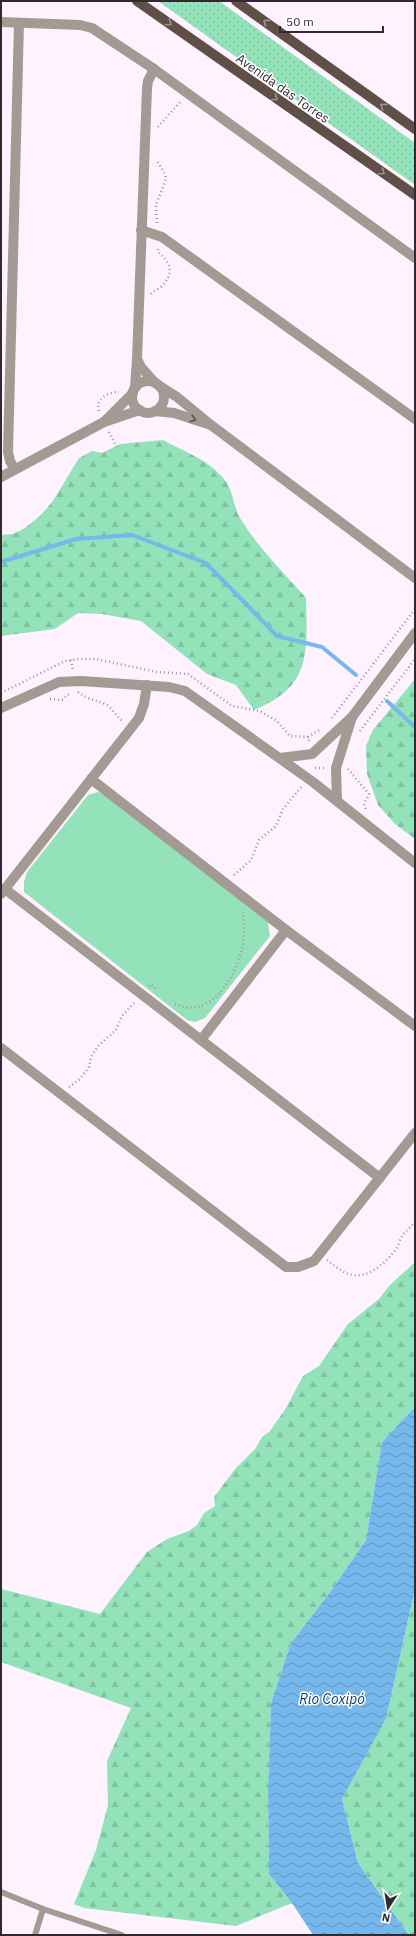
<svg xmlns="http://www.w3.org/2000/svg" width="416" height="1936" font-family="'IBM Plex Sans',sans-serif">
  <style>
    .grass { fill: url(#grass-dots) }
    .forest { fill: url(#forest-firs) }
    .park { fill: #93e2ba }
    .water { fill: url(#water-waves) }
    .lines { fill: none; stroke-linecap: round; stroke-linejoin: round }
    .stream { stroke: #76b7ec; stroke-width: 4 }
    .path { stroke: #9f969f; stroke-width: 2.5; stroke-dasharray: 1 3; stroke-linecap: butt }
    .lane { stroke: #a49a94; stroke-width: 6 }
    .street { stroke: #a49a94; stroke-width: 10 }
    .primary { stroke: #5f4f46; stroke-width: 10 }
    .oneway { stroke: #9f9590 }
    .oneway2 { stroke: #595153 }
    .labels { text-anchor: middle; stroke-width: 3; stroke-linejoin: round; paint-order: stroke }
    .street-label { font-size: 13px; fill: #312a30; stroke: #fff }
    .water-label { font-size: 14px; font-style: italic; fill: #053a5c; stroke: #fff }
  </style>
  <defs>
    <pattern id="grass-dots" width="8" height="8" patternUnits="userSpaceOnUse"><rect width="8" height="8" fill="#93e2ba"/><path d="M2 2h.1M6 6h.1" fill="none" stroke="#7fc2a0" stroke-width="1.8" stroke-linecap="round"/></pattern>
    <pattern id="forest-firs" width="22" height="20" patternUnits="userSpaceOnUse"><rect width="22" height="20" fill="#93e2ba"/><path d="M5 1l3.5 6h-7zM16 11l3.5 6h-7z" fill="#7fc2a0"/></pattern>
    <pattern id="water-waves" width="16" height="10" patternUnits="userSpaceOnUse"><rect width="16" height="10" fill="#76b7ec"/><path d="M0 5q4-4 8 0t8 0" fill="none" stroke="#6195c0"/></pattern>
  </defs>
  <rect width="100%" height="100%" fill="#fdf2fd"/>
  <path class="grass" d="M158,1H219L415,143V185Z"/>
  <g class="forest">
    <path d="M163,440C186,453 205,457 224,479C233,489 233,506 240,518C258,548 283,572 306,598C307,652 312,687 254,710L236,685L207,674L141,621L102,614L78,613L55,629L1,636V535L13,534L25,528L41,515L53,501L79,458L92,451L102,453L120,444Z"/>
    <path d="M415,679V839L395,824L378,805L367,774L366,746L373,730Z"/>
    <path d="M415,1262V1407L382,1442L366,1540L328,1595L291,1643L271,1703L268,1789L269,1874L292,1903L236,1926L84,1908L74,1904L96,1850L108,1805L107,1761L131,1708L1,1662V1589L100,1614L147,1552L167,1539L189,1531L197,1525L204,1513L215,1506L214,1497L236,1468L256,1448L262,1437L270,1431L286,1408L303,1376L319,1366L348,1324L379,1299L390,1285Z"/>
    <path d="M415,1589V1935H409L358,1863L342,1799L386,1719Z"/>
  </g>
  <path class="park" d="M98,792L107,795L264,916L268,923L270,936L205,1018L195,1022L187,1020L24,892V882L27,872L88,795Z"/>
  <path class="water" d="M415,1407V1589L386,1719L342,1799L358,1863L409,1935H313L292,1903L269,1874L268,1789L271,1703L291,1643L328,1595L366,1540L382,1442Z"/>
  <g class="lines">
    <g class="stream">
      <path d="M1,562L76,539L132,535L206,563L277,636L322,647L356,675"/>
      <path d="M387,701L415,727"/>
    </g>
    <g class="path">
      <path d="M158,127L181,101"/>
      <path d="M157,223L156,205L166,179L165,174L157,161"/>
      <path d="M151,294C153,291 158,290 161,287C174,274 172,263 158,252V248"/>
      <path d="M99,411C95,399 108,392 119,392"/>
      <path d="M109,432L116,446"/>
      <path d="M71,660L73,671"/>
      <path d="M78,692C90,701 94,699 105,704C112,707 116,717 123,721"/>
      <path d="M1,693L65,661L80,659H96L157,672L188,674L232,706L260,711L277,721L290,736L308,737"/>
      <path d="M50,699L62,700L70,693"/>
      <path d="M332,718L415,609"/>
      <path d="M360,731L415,659"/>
      <path d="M309,741L308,737L319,730"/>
      <path d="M315,768H325"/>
      <path d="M348,769L369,794L364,804L366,809"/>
      <path d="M234,875L251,860L259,840L276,826L283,809L302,786"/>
      <path d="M149,986L151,984L157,990"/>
      <path d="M175,1004C211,1020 234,979 242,949C245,938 244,924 243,912"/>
      <path d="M69,1087L80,1079L89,1067L91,1057L98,1046L116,1030L122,1016L134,1003"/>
      <path d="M327,1260C332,1264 337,1268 342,1271C363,1284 384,1265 396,1249C399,1246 399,1241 401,1238C405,1231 411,1228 415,1221"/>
    </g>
    <g class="lane">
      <path d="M1,1892L43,1909L35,1935"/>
      <path d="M43,1909L122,1935"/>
    </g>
    <g class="street">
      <path d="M1,22L80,25L92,28L154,69L415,258"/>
      <path d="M141,230L162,237L415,419"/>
      <path d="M137,359L147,88L148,81L154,69"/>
      <circle cx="148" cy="397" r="16"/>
      <path d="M135,388L137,359L141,367L155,383"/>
      <path d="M133,393L104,422L140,410"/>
      <path d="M155,411L174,413L211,425L177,397L158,385"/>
      <path d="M211,425L415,578"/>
      <path d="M14,468L10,461L8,452L19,23"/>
      <path d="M1,477L104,422"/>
      <path d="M1,708L59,682L81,681L169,687L185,691L313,782L415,863"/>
      <path d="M352,717L415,633"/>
      <path d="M280,758L312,754L352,717L336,768L337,801"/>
      <path d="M91,779L286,930L415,1026"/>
      <path d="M5,889L380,1178"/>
      <path d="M1,894L139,718L144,704L147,685"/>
      <path d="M201,1040L286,930"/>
      <path d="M1,1048L286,1267H298L314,1261L415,1133"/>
    </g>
    <g class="primary">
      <path d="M137,1L415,195"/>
      <path d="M236,1L415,129"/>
    </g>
  </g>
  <defs><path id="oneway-chevron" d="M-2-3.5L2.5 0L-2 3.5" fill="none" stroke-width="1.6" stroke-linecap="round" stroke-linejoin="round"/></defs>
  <g class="oneway">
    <use href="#oneway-chevron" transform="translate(266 22) rotate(-144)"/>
    <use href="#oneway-chevron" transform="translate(169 23) rotate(35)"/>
    <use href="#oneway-chevron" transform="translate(275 98) rotate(35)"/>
    <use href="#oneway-chevron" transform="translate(383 106) rotate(-144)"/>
    <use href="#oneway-chevron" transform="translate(382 172) rotate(35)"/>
  </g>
  <use class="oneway2" href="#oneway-chevron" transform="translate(193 419) rotate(18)"/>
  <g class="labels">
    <g class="street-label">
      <text transform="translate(283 88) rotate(35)" y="5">Avenida das Torres</text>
    </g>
    <g class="water-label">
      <text x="332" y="1704">Rio Coxipó</text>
    </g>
  </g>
  <rect width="416" height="1936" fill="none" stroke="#312a30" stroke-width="4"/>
  <g transform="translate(388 1908) rotate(192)" stroke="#ffffff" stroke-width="3" paint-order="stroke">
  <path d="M0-3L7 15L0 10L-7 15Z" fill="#312a30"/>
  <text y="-6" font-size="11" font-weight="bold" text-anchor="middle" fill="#312a30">N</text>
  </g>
  <path d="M280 26v6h103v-6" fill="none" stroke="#312a30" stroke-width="2"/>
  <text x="286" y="26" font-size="12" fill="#312a30" stroke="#ffffff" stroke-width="3" paint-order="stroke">50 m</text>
</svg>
